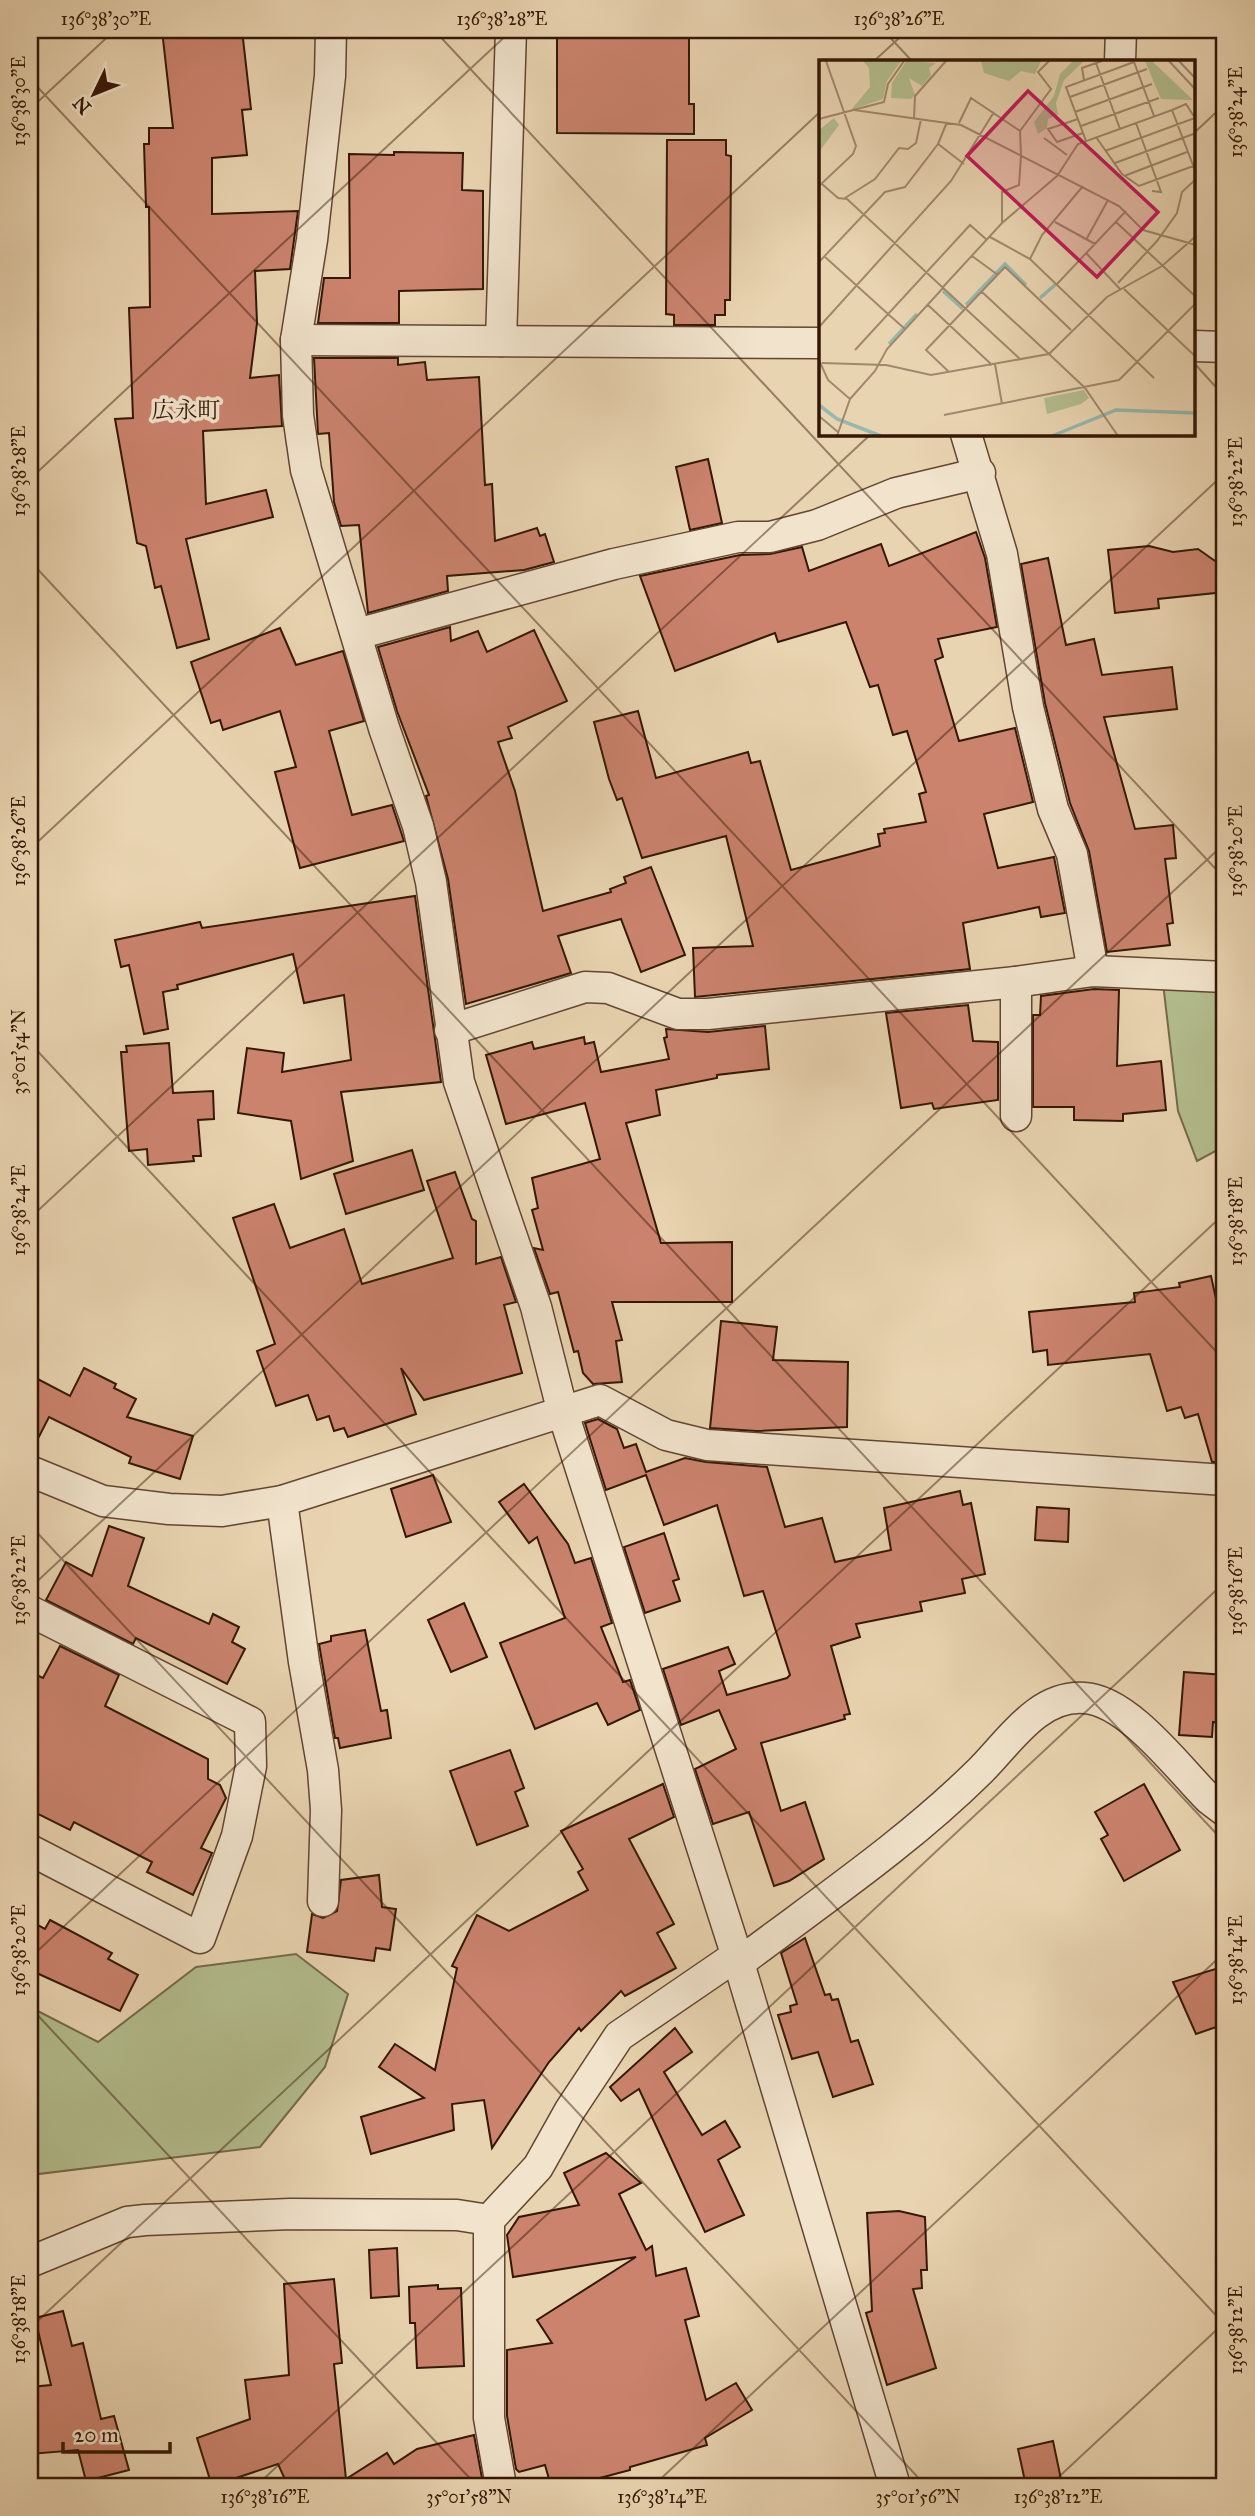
<svg xmlns="http://www.w3.org/2000/svg" width="1255" height="2516" font-family="'IM FELL Great Primer','Noto Serif JP',serif">
  <style>
    .green { fill: #b3bd8e; stroke: #746a4a; stroke-width: 2 }
    .building { fill: #cb836e; stroke: #341705; stroke-width: 2 }
    .lines { fill: none; stroke-linecap: round; stroke-linejoin: round }
    .street-casing { stroke: #614630; stroke-width: 33 }
    .street { stroke: #f1e3cc; stroke-width: 30 }
    .ticks { fill: none; stroke: #341705; stroke-width: 2; stroke-opacity: 0.45 }
    .labels { text-anchor: middle; stroke-width: 7; stroke-linejoin: round; paint-order: stroke }
    .quarter-label { font-size: 23px; fill: #341705; stroke: #f1e3cc }
    .inset-river { fill: none; stroke: #97b8ae; stroke-width: 3.5 }
    .inset-road { fill: none; stroke: #a1886c; stroke-width: 2 }
    .view { fill: #c2185b; fill-opacity: 0.15; stroke: #c2185b; stroke-width: 3.5 }
    .inset-edge { fill: none; stroke: #341705; stroke-width: 3.5 }
    .neatline { fill: none; stroke: #341705; stroke-width: 2.5 }
    .ticks-label { font-size: 18px; text-anchor: middle; fill: #341705 }
  </style>
  <rect width="100%" height="100%" fill="#e9d4b1"/>
  <filter id="stains"><feTurbulence type="fractalNoise" baseFrequency=".00286" numOctaves="4"/><feColorMatrix values="0 0 0 0 .2 0 0 0 0 .09 0 0 0 0 .02 0 0 0 .5 -.17"/></filter>
  <radialGradient id="worn" r=".72"><stop offset=".6" stop-color="#630" stop-opacity="0"/><stop offset="1" stop-color="#630" stop-opacity=".3"/></radialGradient>
  <g class="green">
    <path d="M1163,983L1225,986V1146L1197,1161L1178,1111Z"/>
    <path d="M296,1954L348,1994L325,2067L260,2147L30,2175V2007L98,2042L196,1967Z"/>
  </g>
  <g class="building">
    <path d="M162,30H242L251,109L242,110L247,155L212,158V214L298,211L290,269L255,271L257,323L250,378L279,375L282,426L203,431L206,504L266,490L273,517L186,539L209,639L177,648L161,586L155,588L146,546L137,543L115,419L133,418L129,308L150,307L149,207H146L144,144H149V128H173Z"/>
    <path d="M557,30H689V104H694V134L557,133Z"/>
    <path d="M667,140H726V155L731,156L730,300H725V315H715V325H674V315L666,314Z"/>
    <path d="M394,152L463,153L462,190L483,191V289L399,291V323H318L324,278H350L349,154L394,155Z"/>
    <path d="M314,358H398V365L425,362L427,380L479,377L485,485L492,484L495,541L537,528L540,536L545,534L554,562L524,570L447,576L448,591L368,613L359,525L341,526L334,502L329,433L318,434Z"/>
    <path d="M708,459L722,523L690,530L676,467Z"/>
    <path d="M976,532L985,558L997,627L938,639L943,657L935,660L959,741L1015,728L1033,802L984,814L998,868L1054,857L1065,913L1041,917L1039,907L963,923L970,969L695,997L693,948L753,946L726,836L642,858L622,798L617,800L609,779L594,722L638,711L656,778L748,752L751,763L760,761L791,870L880,846L878,834L885,833L884,829L926,822L919,794L926,792L907,731L893,735L878,685L870,687L846,622L778,642L775,633L675,671L640,576L740,555L770,554L802,547L809,571L881,544L889,566Z"/>
    <path d="M1149,546L1173,552L1198,549L1225,568V592L1158,599L1159,608L1115,613L1108,550Z"/>
    <path d="M1048,558L1066,645L1094,639L1102,675L1172,667L1177,709L1104,717L1135,829L1173,825L1176,858L1165,859L1173,923L1167,924L1170,945L1107,952L1089,851L1070,803L1045,703L1021,564Z"/>
    <path d="M450,627L451,641L478,631L487,652L534,630L567,701L508,727L512,738L498,742L515,791L543,911L611,892L610,889L626,883L624,877L651,867L685,955L641,972L621,919L558,936L571,973L466,1004L448,879L426,796L429,795L397,711L378,647Z"/>
    <path d="M280,628L296,665L343,651L364,721L329,731L352,815L392,805L404,841L300,868L275,772L296,767L280,711L223,730L220,720L211,723L191,662Z"/>
    <path d="M415,896L441,1082L341,1092L353,1161L301,1179L291,1121L238,1113L247,1048L284,1053L282,1072L351,1060L344,995L304,1003L293,954L177,985L178,989L163,992L168,1029L144,1034L129,965L121,967L115,940L200,922L202,928Z"/>
    <path d="M1094,989L1119,990L1117,1066L1161,1061L1166,1110L1123,1114V1121L1074,1120V1107H1033V1015H1040L1041,996Z"/>
    <path d="M968,1005L973,1041L998,1042V1100L934,1109L932,1103L901,1108L886,1013Z"/>
    <path d="M765,1026L769,1069L717,1075V1078L656,1090L660,1115L626,1123L661,1243L732,1242V1302H612L622,1340L616,1341L622,1382L593,1384L583,1373L578,1351L574,1352L558,1292L550,1294L534,1248L543,1250L532,1210L538,1208L532,1178L600,1159L585,1103L506,1124L486,1055L532,1042L534,1049L584,1037L585,1044L594,1042L601,1072L669,1059L664,1038L667,1037L666,1029L708,1032Z"/>
    <path d="M169,1043L173,1093L213,1091L214,1119L198,1120L201,1156H193L194,1161L148,1165L147,1149L129,1151L121,1052H127L126,1046Z"/>
    <path d="M412,1150L424,1190L346,1214L334,1174Z"/>
    <path d="M455,1172L472,1219L476,1221V1264L501,1257L516,1302L504,1305L522,1373L424,1400L401,1368L416,1414L348,1437L344,1428L334,1431L329,1416L317,1420L308,1395L276,1406L257,1351L275,1344L233,1218L274,1204L290,1248L344,1229L362,1284L453,1258L427,1181Z"/>
    <path d="M1211,1276L1216,1299L1225,1296V1462H1212L1198,1414L1185,1418L1181,1407L1167,1411L1150,1354L1048,1365L1047,1350L1033,1352L1029,1312L1135,1302L1134,1293L1180,1287L1179,1283Z"/>
    <path d="M721,1321L777,1327L773,1360L848,1362L847,1427L756,1431L710,1428Z"/>
    <path d="M84,1368L116,1384L114,1388L136,1399L127,1417L193,1436L180,1479L129,1463L131,1457L49,1417L30,1454V1375L70,1396Z"/>
    <path d="M598,1419L617,1429L624,1448L636,1444L646,1472L685,1458L706,1462L767,1467L785,1527L822,1518L835,1562L891,1550L884,1508L960,1491L963,1505L971,1503L985,1574L962,1579L965,1593L920,1602L922,1611L856,1624L860,1637L831,1646L850,1714L844,1715L845,1719L761,1743L781,1811L805,1802L824,1859L789,1881L774,1886L749,1812L713,1824L695,1769L736,1749L719,1710L681,1725L663,1669L728,1647L735,1664L719,1671L727,1695L787,1678L790,1675L763,1591L744,1596L717,1505L664,1525L646,1475L606,1490L585,1423Z"/>
    <path d="M433,1475L451,1522L406,1537L391,1489Z"/>
    <path d="M524,1484L568,1544L575,1563L591,1558L612,1623L601,1627L623,1682L630,1680L640,1710L608,1725L597,1703L535,1729L500,1643L565,1618L537,1537L529,1543L499,1502Z"/>
    <path d="M1037,1507L1069,1509L1068,1542L1035,1540Z"/>
    <path d="M109,1526L144,1538L128,1586L209,1624L213,1614L239,1627L232,1642L245,1649L227,1684L136,1638L133,1644L46,1600L66,1562L92,1576Z"/>
    <path d="M664,1533L679,1579L673,1581L680,1601L645,1613L624,1547Z"/>
    <path d="M464,1603L487,1657L451,1672L428,1620Z"/>
    <path d="M365,1630L381,1711L387,1710L391,1738L340,1748L338,1738H335L319,1644L331,1641V1636Z"/>
    <path d="M60,1646L119,1675L105,1706L208,1759V1779L220,1785L226,1798L201,1848L212,1853L193,1895L147,1872L152,1862L74,1822L70,1830L30,1810V1672L43,1678Z"/>
    <path d="M1184,1672L1225,1675V1724L1213,1722L1212,1737L1179,1735Z"/>
    <path d="M510,1750L524,1788L515,1792L528,1826L477,1845L450,1771Z"/>
    <path d="M663,1784L674,1817L629,1839L674,1924L657,1933L676,1968L625,1996L621,1991L581,2031L579,2028L549,2062L492,2148L484,2100L452,2104L454,2130L371,2154L361,2117L424,2098L379,2067L395,2044L435,2070L457,1968L452,1966L477,1915L509,1931L588,1890L578,1872L583,1869L561,1831Z"/>
    <path d="M1144,1784L1180,1850L1124,1881L1101,1839L1108,1835L1095,1812Z"/>
    <path d="M379,1875L382,1907L396,1909L390,1950L376,1948L374,1961L307,1952L312,1914L323,1918L337,1911L341,1880Z"/>
    <path d="M50,1920L112,1953L108,1959L138,1975L120,2011L30,1970V1921L45,1929Z"/>
    <path d="M805,1938L825,1995L830,1994L832,2000L838,1999L851,2042L858,2040L873,2084L833,2097L818,2052L792,2059L778,2015L791,2012L790,2006L797,2004L781,1953Z"/>
    <path d="M1225,1966V2024L1196,2034L1173,1982Z"/>
    <path d="M675,2028L692,2052L664,2072L702,2135L725,2121L740,2147L718,2160L744,2215L705,2232L639,2089L621,2101L610,2087Z"/>
    <path d="M606,2153L641,2183L619,2194L646,2250L652,2246L656,2276L686,2268L699,2316L685,2320L706,2400L736,2383L752,2410L705,2438L707,2445L630,2467V2470L570,2486H551L545,2465L519,2472L516,2469L507,2416V2350L552,2343L537,2320L636,2257L513,2277L507,2235L519,2217L579,2205L564,2173Z"/>
    <path d="M899,2211L925,2217L927,2270H921L922,2288L913,2289L936,2368L887,2385L866,2313L872,2311L867,2213Z"/>
    <path d="M397,2248L399,2296L371,2298L369,2250Z"/>
    <path d="M334,2279L342,2363L334,2364L346,2479L387,2453L394,2464L417,2449L474,2435L482,2478L446,2486H288L278,2464L212,2486L197,2438L250,2419L245,2380L289,2375L284,2284Z"/>
    <path d="M438,2285V2289L461,2288L464,2366L417,2368L415,2323H410L409,2287Z"/>
    <path d="M63,2311L72,2346L83,2343L101,2419L114,2416L129,2470L86,2481L78,2450L30,2454V2387L51,2385L35,2318Z"/>
    <path d="M1053,2441L1062,2484L1026,2486L1018,2449Z"/>
  </g>
  <g class="lines">
    <defs>
      <g id="street">
        <path d="M331,30L330,76L312,240L296,340L298,415L306,470L384,728L418,826L431,882L459,1082L536,1307L563,1413L739,1963L895,2486"/>
        <path d="M1120,61L1121,30"/>
        <path d="M296,340L821,343"/>
        <path d="M501,341L511,30"/>
        <path d="M1194,346L1225,347"/>
        <path d="M966,434L1002,554L1028,707L1053,809L1072,854L1093,971"/>
        <path d="M357,634L614,564L738,537H770L817,525L896,493L980,473"/>
        <path d="M450,1030L585,987L608,988L678,1014H708L1016,982L1093,971L1225,977"/>
        <path d="M1016,1116V982"/>
        <path d="M30,1471L103,1501L169,1509L222,1511L282,1501L600,1400L666,1435L707,1445L1225,1480"/>
        <path d="M282,1501L304,1662L323,1770L326,1810L323,1901"/>
        <path d="M30,1611L250,1722L251,1766L237,1836L200,1938L30,1850"/>
        <path d="M739,1963C821,1901 906,1844 980,1771C1010,1741 1038,1695 1084,1698C1128,1700 1179,1769 1209,1799L1225,1811"/>
        <path d="M30,2262L127,2222L145,2220L290,2214L457,2215L489,2220"/>
        <path d="M501,2486L489,2418V2220L538,2167L570,2110L619,2036L736,1956"/>
      </g>
    </defs>
    <use href="#street" class="street-casing"/>
    <use href="#street" class="street"/>
  </g>
  <path class="ticks" d="M434,30L1225,879M883,30L912,61M874,61L908,30M30,79L1225,1361M30,109L115,30M1194,133L1225,104M1194,363L1225,397M30,479L512,30M30,561L1225,1843M30,849L821,111M30,1043L1225,2325M30,1218L871,434M30,1525L926,2486M30,1588L1225,473M30,1958L1225,843M30,2007L477,2486M30,2328L1225,1213M256,2486L1225,1582M653,2486L1225,1952M1049,2486L1225,2322"/>
  <g class="labels">
    <g class="quarter-label">
      <text x="186" y="418">広永町</text>
    </g>
  </g>
  <g transform="translate(819 60)">
    <rect width="376" height="376" fill="#e9d4b1"/>
    <path d="M44,1H82L68,21L64,39L32,50L51,27L50,8ZM87,1L117,3L110,8L112,15L103,26L90,18L96,35L92,39L72,38L73,23ZM162,1H222L216,14L202,11L190,21L165,13ZM254,1H265L245,20L237,43L239,55L229,59L228,68L219,74L215,62L235,36L241,14ZM326,1H333L374,40L342,39ZM15,58L20,65L0,92V70ZM265,330L270,338L262,344L228,354L225,338Z" fill="#b3bd8e"/>
    <path class="inset-river" d="M124,231L144,249M221,238L237,224M147,245L186,204L207,225M70,284L98,254M0,345L18,359L62,376M233,376L297,350L377,353"/>
    <path class="inset-road" d="M350,1L377,30M360,1L377,19M315,2L335,56M277,3L301,69M265,20L263,8L283,1M251,37L328,9M35,50L142,65L300,146L324,170L377,185M256,52L333,24M0,59L65,42L69,24L85,1M95,59L96,36L127,1M259,59L229,69L238,82L264,73M128,62L119,84L145,104M140,63L152,38L201,71L202,96M317,63L342,132L333,131M262,66L340,38M201,71L232,29L219,12L230,1M277,77L303,114L320,126L377,105M225,78L248,95M267,81L247,27L315,2M286,91L376,58L367,44L353,50M296,103L377,73M305,116L368,92M3,124L19,138L28,139L201,299M0,126L34,94L37,86L7,1M26,138L56,119L80,88L89,89L97,83L102,59M236,162L276,184M297,162L377,237M183,163V132L200,125L202,96M171,177L211,199L335,318M267,180L289,140M267,193L301,229M5,196L69,254M153,196L179,215M211,199L223,175L264,126M0,202L66,132L86,127L119,84M299,223L338,181L358,153L363,132L377,119M238,224L307,151M124,227L183,163L238,116L259,84L353,50L377,113M305,229L377,297M163,232L230,294M109,245L173,305M69,254L86,269M0,267L132,121L175,52M36,290L151,165L168,180M0,300L9,320L31,339L18,376M3,303L67,305L112,315L230,294M176,304L183,344M130,312L107,290L186,207L252,270M31,339L56,311L68,289L124,228M125,355L300,320L377,243M0,356L19,372M299,376L266,328L230,294L288,237L343,206L377,176"/>
    <path class="view" d="M209,31L339,152L278,217L148,96Z"/>
    <rect width="376" height="376" class="inset-edge"/>
  </g>
  <rect width="1255" height="2516" fill="none" stroke="#e9d4b1" stroke-width="77"/>
  <g transform="translate(94 94) rotate(227)" stroke="#f1e3cc" stroke-width="5" paint-order="stroke">
  <path d="M0-5L12 26L0 18L-12 26Z" fill="#341705"/>
  <text y="-10" font-size="19" font-weight="bold" text-anchor="middle" fill="#341705">N</text>
  </g>
  <path d="M63 2442v10h107v-10" fill="none" stroke="#341705" stroke-width="3.5"/>
  <text x="74" y="2442" font-size="21" fill="#341705" stroke="#f1e3cc" stroke-width="5" paint-order="stroke">20 m</text>
  <rect x="38" y="38" width="1178" height="2440" class="neatline"/>
  <g class="ticks-label">
    <text x="106" y="25">136°38'30"E</text>
    <text x="502" y="25">136°38'28"E</text>
    <text x="899" y="25">136°38'26"E</text>
    <text transform="translate(19 101) rotate(-90)" y="6">136°38'30"E</text>
    <text transform="translate(1236 112) rotate(-90)" y="6">136°38'24"E</text>
    <text transform="translate(19 471) rotate(-90)" y="6">136°38'28"E</text>
    <text transform="translate(1236 482) rotate(-90)" y="6">136°38'22"E</text>
    <text transform="translate(19 841) rotate(-90)" y="6">136°38'26"E</text>
    <text transform="translate(1236 851) rotate(-90)" y="6">136°38'20"E</text>
    <text transform="translate(19 1052) rotate(-90)" y="6">35°01'54"N</text>
    <text transform="translate(19 1210) rotate(-90)" y="6">136°38'24"E</text>
    <text transform="translate(1236 1221) rotate(-90)" y="6">136°38'18"E</text>
    <text transform="translate(19 1580) rotate(-90)" y="6">136°38'22"E</text>
    <text transform="translate(1236 1591) rotate(-90)" y="6">136°38'16"E</text>
    <text transform="translate(19 1950) rotate(-90)" y="6">136°38'20"E</text>
    <text transform="translate(1236 1960) rotate(-90)" y="6">136°38'14"E</text>
    <text transform="translate(19 2319) rotate(-90)" y="6">136°38'18"E</text>
    <text transform="translate(1236 2330) rotate(-90)" y="6">136°38'12"E</text>
    <text x="265" y="2503">136°38'16"E</text>
    <text x="469" y="2503">35°01'58"N</text>
    <text x="662" y="2503">136°38'14"E</text>
    <text x="918" y="2503">35°01'56"N</text>
    <text x="1058" y="2503">136°38'12"E</text>
  </g>
  <rect width="100%" height="100%" filter="url(#stains)"/>
  <rect width="100%" height="100%" fill="url(#worn)"/>
</svg>
